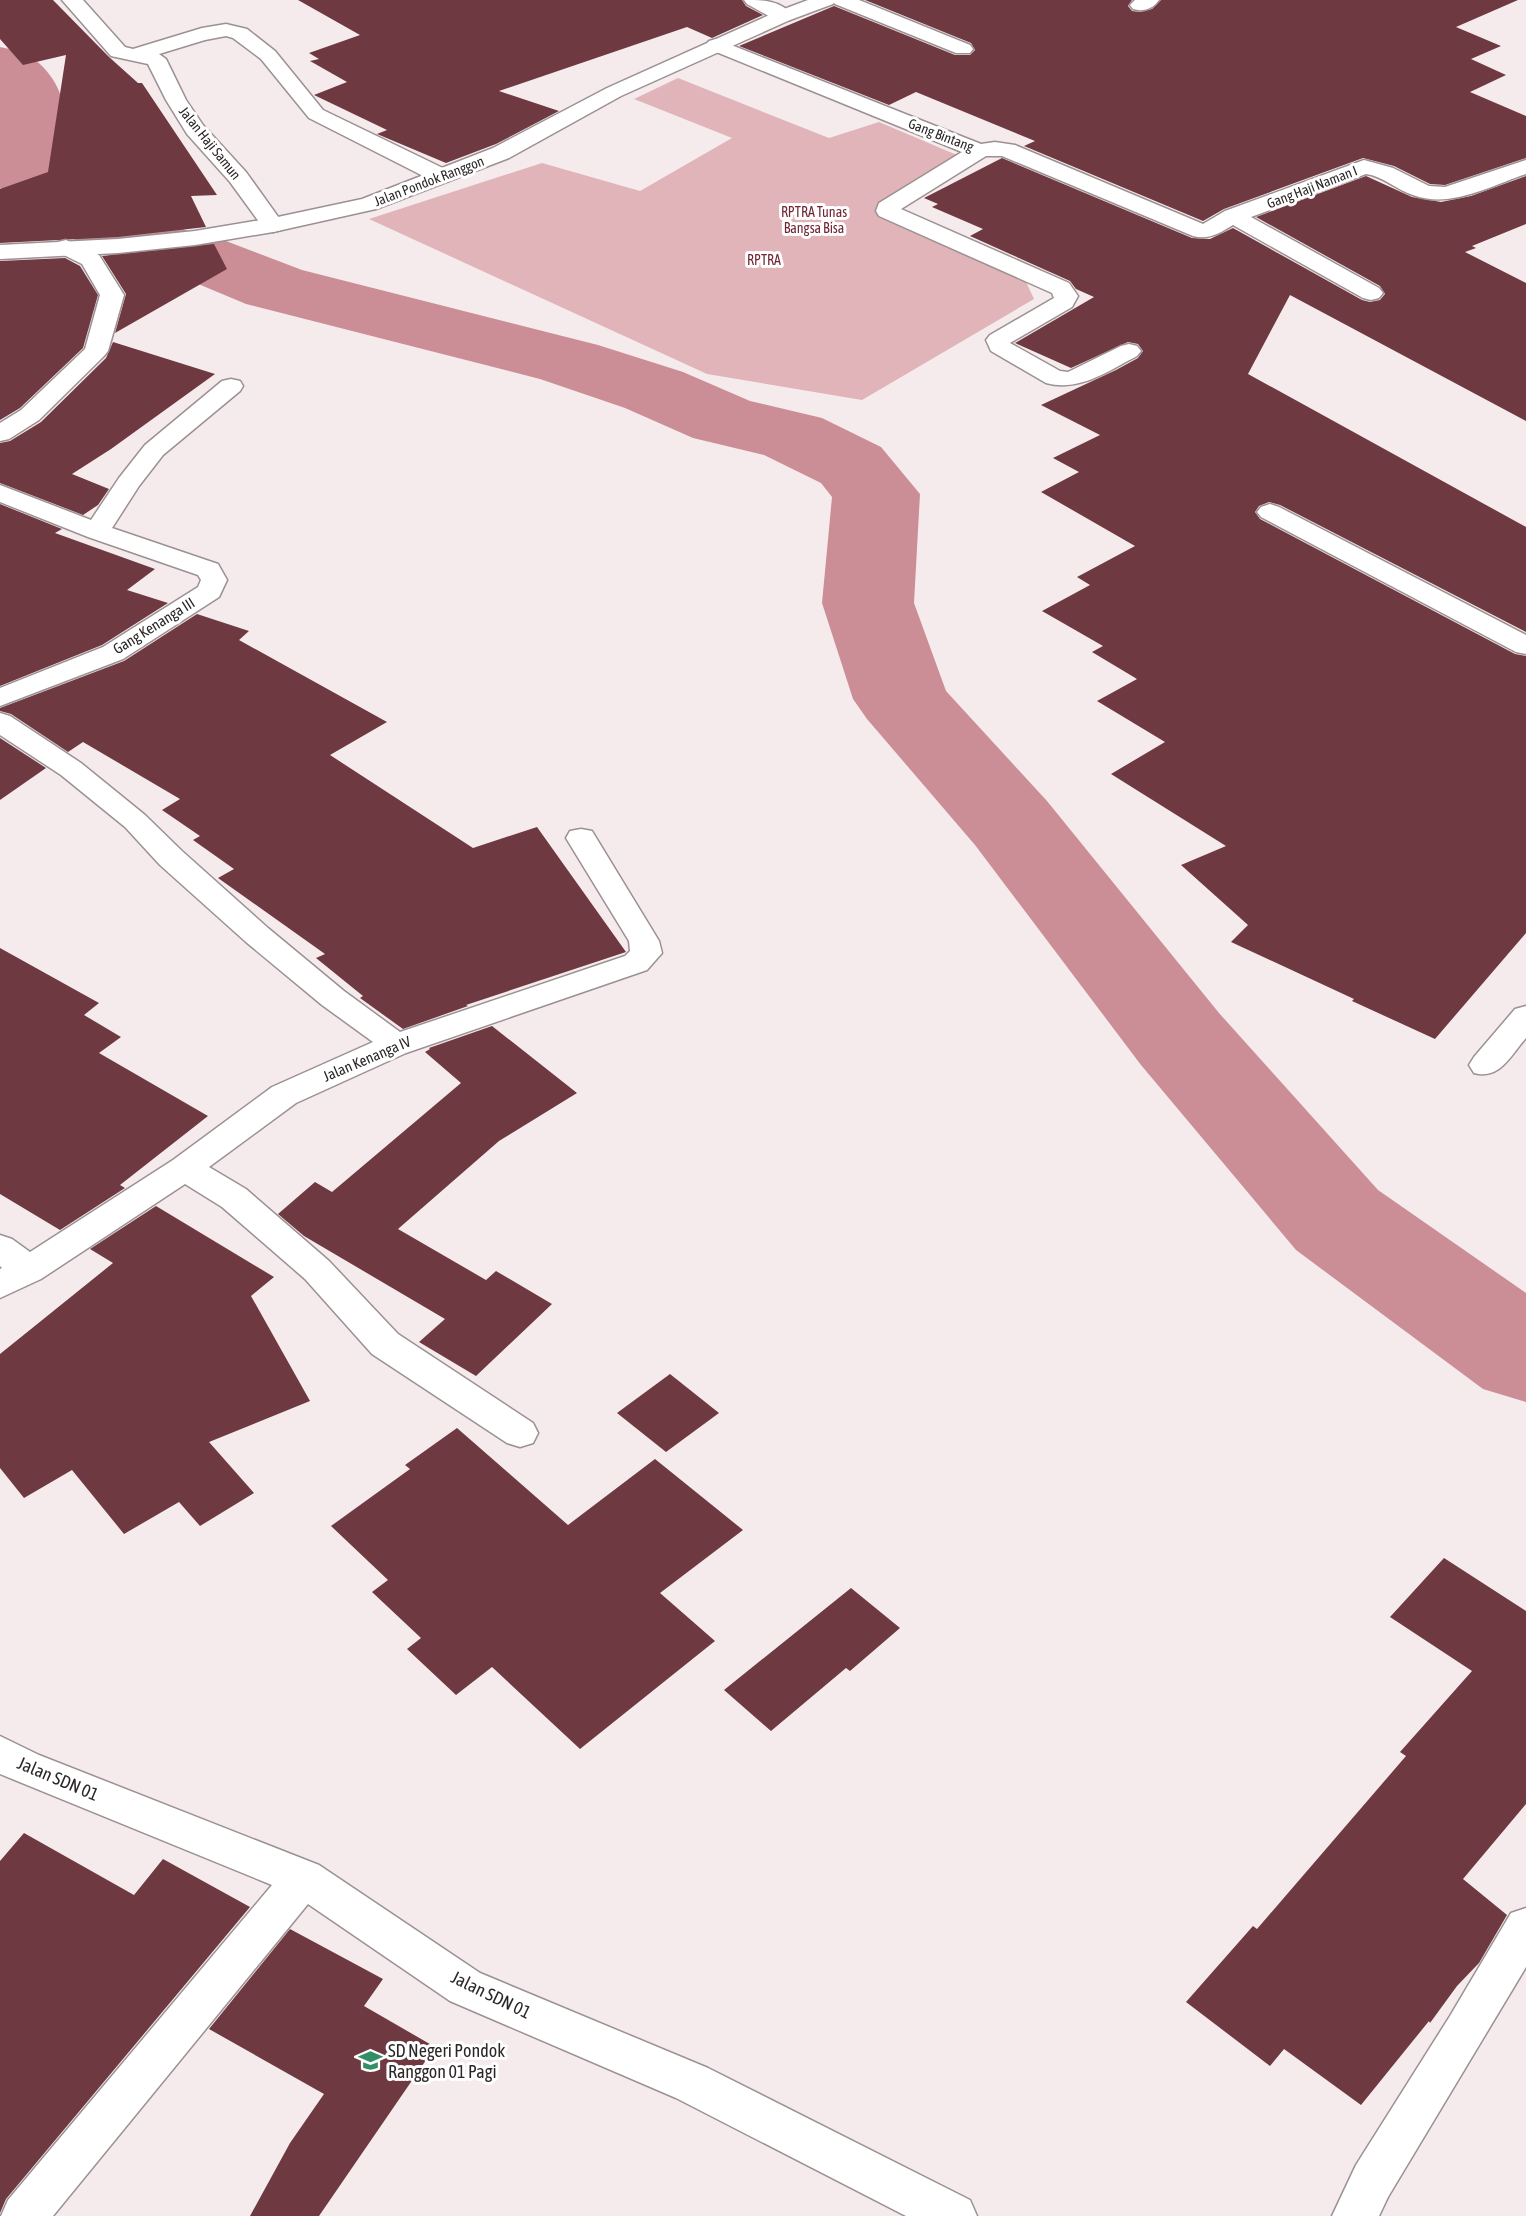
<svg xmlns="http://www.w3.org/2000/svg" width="1526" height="2216" font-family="'Asap Condensed',sans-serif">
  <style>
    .green { fill: #e1b4b9 }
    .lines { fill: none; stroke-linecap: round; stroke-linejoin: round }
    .river { fill: #cc8e96; fill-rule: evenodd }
    .building { fill: #6f3941 }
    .minor-casing { stroke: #9c9192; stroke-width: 3 }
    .tertiary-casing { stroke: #9c9192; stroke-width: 3 }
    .minor { fill: #fff; fill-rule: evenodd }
    .tertiary { fill: #fff; fill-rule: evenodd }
    .labels { text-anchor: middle; stroke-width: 6; stroke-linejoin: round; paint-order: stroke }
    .far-street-label { font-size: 14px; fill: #2b2727; stroke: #fff }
    .far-park-label { font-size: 14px; fill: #712636; stroke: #fff }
    .street-label { font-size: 15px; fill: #2b2727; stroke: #fff }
    .near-street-label { font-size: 18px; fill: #2b2727; stroke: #fff }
    .near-poi-label { font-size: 18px; fill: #2b2727; stroke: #fff; text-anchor: start }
  </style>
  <rect width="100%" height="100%" fill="#f6ebec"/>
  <path class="green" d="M678,78L829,138L879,122L964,158L879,211L1021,271L1034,299L862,400L707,374L369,219L542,163L640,191L732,138L634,99Z"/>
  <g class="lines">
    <path class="river" d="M0,47C9,49 19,50 27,55C53,69 68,100 65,129C63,141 56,154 61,165L102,197L188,231L226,241L302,270L598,345L683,372L750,401L822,418L881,447L920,494L914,603L946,691L1047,801L1219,1013L1378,1190L1526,1293V1402L1483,1389L1296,1250L1141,1065L975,845L867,719L853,699L822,603L832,497L821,483L764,455L693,438L625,408L540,379L246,304L172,273L134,263L48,229L0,188Z"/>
  </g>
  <g class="building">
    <path d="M0,0H53L109,57L138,83H142L217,195L191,196L206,227L118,237L0,243V189L48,172L66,55L23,65L0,39Z"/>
    <path d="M298,0H742L746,6L763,15L712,38L687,27L499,91L559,111L496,144L446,163L377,134L387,130L314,95L347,82L310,61L319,59L309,53L360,35Z"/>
    <path d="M865,0H1132L1128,6L1132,11L1140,12L1152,9L1161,0H1518L1456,27L1501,46L1471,59L1506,75L1470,92L1526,116V158L1445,185L1430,184L1394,166L1363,158L1224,209L1203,221L1024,146L1035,141L916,92L889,105L739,46L834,6L955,55H970L975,50L971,43Z"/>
    <path d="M1002,158L1192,238L1210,239L1233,228L1362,300L1370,302L1380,300L1385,294L1380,286L1256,217L1366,176L1412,197L1441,202L1471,196L1526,176V224L1472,246L1476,248L1465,252L1526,283V421L1290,295L1248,374L1526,527V632L1280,505L1269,502L1259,506L1255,512L1260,519L1515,654L1526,656V933L1435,1039L1352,1001L1354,999L1231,942L1248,925L1181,865L1226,846L1111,774L1165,742L1097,701L1137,679L1092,652L1103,646L1042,611L1090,585L1077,577L1135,546L1041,492L1079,472L1053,458L1100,435L1041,405L1116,370L1138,358L1143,351L1138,344L1128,342L1071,368L1015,343L1094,297L1076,289L1070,281L970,236L983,229L932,207L938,204L924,198Z"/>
    <path d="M214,244L227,269L115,333L126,294L102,256Z"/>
    <path d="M65,258L80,266L98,295L83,348L20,408L0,420V261Z"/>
    <path d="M113,342L215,374L111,449L72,474L109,489L98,505L83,515L0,483V443L10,441L41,422L106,358Z"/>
    <path d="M0,504L62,529L55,533L155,569L127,590L168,603L102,645L0,686Z"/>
    <path d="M197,614L249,631L239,640L387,722L330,755L473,848L537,827L626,952L466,1005L468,1006L403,1029L360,998L363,996L316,958L325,954L218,878L234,869L193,840L200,836L162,810L180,799L83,742L68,752L11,714L0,711V708L124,661Z"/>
    <path d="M0,738L46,768L0,800Z"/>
    <path d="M0,948L99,1003L84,1015L121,1037L99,1053L208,1116L120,1185L125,1188L60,1230L0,1194Z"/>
    <path d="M492,1026L577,1093L499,1141L398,1229L486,1280L496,1271L552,1304L476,1376L419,1342L445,1319L304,1236L278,1214L315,1182L332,1192L461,1083L425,1052L430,1049L429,1048Z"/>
    <path d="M156,1206L274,1277L251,1296L310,1401L209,1442L254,1493L200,1526L179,1502L124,1534L72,1470L24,1498L0,1468V1354L113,1263L90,1249Z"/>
    <path d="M670,1374L719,1413L666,1452L617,1413Z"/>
    <path d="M457,1428L568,1525L655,1459L743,1530L660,1593L715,1641L580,1749L492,1667L456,1695L407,1649L421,1638L372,1592L388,1580L331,1526L410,1469L405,1465Z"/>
    <path d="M1444,1558L1526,1611V1804L1463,1879L1507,1915L1479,1963L1457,1986L1430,2023L1429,2021L1361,2105L1284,2049L1270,2066L1186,2002L1253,1926L1257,1929L1406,1756L1400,1752L1472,1671L1390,1617Z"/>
    <path d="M851,1588L900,1628L850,1671L846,1668L771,1731L724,1690Z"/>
    <path d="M24,1833L134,1895L163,1859L250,1907L6,2199L0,2213V1861Z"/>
    <path d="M290,1929L383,1979L364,2006L435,2047L319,2216H250L290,2143L324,2094L209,2029Z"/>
  </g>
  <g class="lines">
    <defs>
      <g id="minor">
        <path d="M62,0H83L125,47L133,49L202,28L226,24L247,29L275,51L323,110L449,171L452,176L449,181L441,183L433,181L309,118L261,59L233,38L226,36L205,40L159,54L166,59L186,100L203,125L246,172L284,225L281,230L273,232L265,230L230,182L187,134L166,100L148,64L111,56Z"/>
        <path d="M744,0C762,0 781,0 793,16L790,20H776L747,4Z"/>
        <path d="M832,0H859L970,45L973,49L970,53H956L835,4Z"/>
        <path d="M1159,0C1153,9 1143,12 1133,9L1130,5L1135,0Z"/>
        <path d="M716,39L981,144L995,142L1015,145L1203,224L1225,211L1364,160L1393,168L1429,186L1445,187L1526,160V174C1490,186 1450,209 1413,195C1397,190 1383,176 1366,174L1251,217L1379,288L1383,293L1379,298L1371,300L1363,298L1233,225C1220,233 1209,240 1193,236L1002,156H986L901,209L1069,283L1078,296L1072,307L1010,343L1060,371L1068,372L1121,346L1129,344L1137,346L1141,351L1137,356C1108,371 1080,392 1046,383L991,351L986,340L990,335L1054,298L1052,293L879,216L876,211L879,203L962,152L709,49L706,45L709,41Z"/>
        <path d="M66,240L99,255L124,295L108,351L104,356L39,420L9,439L0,441V423L21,410L85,349L100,295L82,264L58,252L55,247L58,242Z"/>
        <path d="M231,379L240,381L243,386L240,391L163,455L139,486L112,528L218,564L227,580L219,597L123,659L0,706V688L103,647L198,587L201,580L198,575L88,537L0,502V485L91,520L119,478L145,445L222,381Z"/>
        <path d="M1270,504L1279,507L1526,635V654L1516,652L1261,517L1257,512L1261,507Z"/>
        <path d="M0,713L10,716L81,763L145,815L182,851L268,928L344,991L400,1032L625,956L630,951L629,941L566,838L570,831L581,829L592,831L659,941L662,953L647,970L406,1053L296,1103L209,1167L246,1189L329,1261L398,1334L533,1423L538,1433L533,1443L520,1447L507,1443L372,1354L305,1279L222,1207L185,1184L41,1279L0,1298V1269L2,1268L0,1266V1235L12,1239L30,1252L173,1160L272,1087L373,1042L322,1005L246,942L160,865L125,827L61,775L0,735Z"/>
        <path d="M1526,1006V1038C1510,1056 1500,1080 1474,1073L1469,1065L1474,1057L1515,1009Z"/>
        <path d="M0,1736L39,1755L319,1865L480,1973L708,2068L970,2200L977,2216H906L676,2098L450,2001L308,1904L53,2216H1L8,2200L272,1885L0,1774Z"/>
        <path d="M1526,1908V1967L1388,2197L1379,2216H1332L1356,2165L1450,2016L1511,1913Z"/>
      </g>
      <path id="tertiary" d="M808,0H836L833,4L790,20L621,96L509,158L376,209L273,232L195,245L118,253L0,259V245L118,239L195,231L273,218L362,199L493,148L607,88L776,12Z"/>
    </defs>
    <use href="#minor" class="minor-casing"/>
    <use href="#tertiary" class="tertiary-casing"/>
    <use href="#minor" class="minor"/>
    <use href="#tertiary" class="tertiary"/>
  </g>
  <defs>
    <symbol id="school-bare" viewBox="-9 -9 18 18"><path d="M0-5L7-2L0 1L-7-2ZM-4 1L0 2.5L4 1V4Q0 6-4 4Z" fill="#328e65" stroke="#fff" stroke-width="2.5" paint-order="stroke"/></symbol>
  </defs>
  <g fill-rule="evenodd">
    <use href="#school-bare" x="354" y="2044" width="33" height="33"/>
  </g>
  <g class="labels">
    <g class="far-street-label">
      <text transform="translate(941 135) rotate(21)" y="5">Gang Bintang</text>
      <text transform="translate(210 143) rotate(51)" y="5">Jalan Haji Samun</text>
      <text transform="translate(429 181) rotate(-21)" y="5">Jalan Pondok Ranggon</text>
      <text transform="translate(1312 187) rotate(-21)" y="5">Gang Haji Naman I</text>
    </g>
    <g class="far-park-label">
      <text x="814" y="217">RPTRA Tunas<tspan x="814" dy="16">Bangsa Bisa</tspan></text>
      <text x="764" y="265">RPTRA</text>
    </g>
    <g class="street-label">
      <text transform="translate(154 626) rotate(-32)" y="5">Gang Kenanga III</text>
      <text transform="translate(367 1059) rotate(-23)" y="5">Jalan Kenanga IV</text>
    </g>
    <g class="near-street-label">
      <text transform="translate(58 1779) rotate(23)" y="6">Jalan SDN 01</text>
      <text transform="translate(491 1995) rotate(26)" y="6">Jalan SDN 01</text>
    </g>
    <g class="near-poi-label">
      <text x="388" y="2057">SD Negeri Pondok<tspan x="388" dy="21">Ranggon 01 Pagi</tspan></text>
    </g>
  </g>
</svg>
